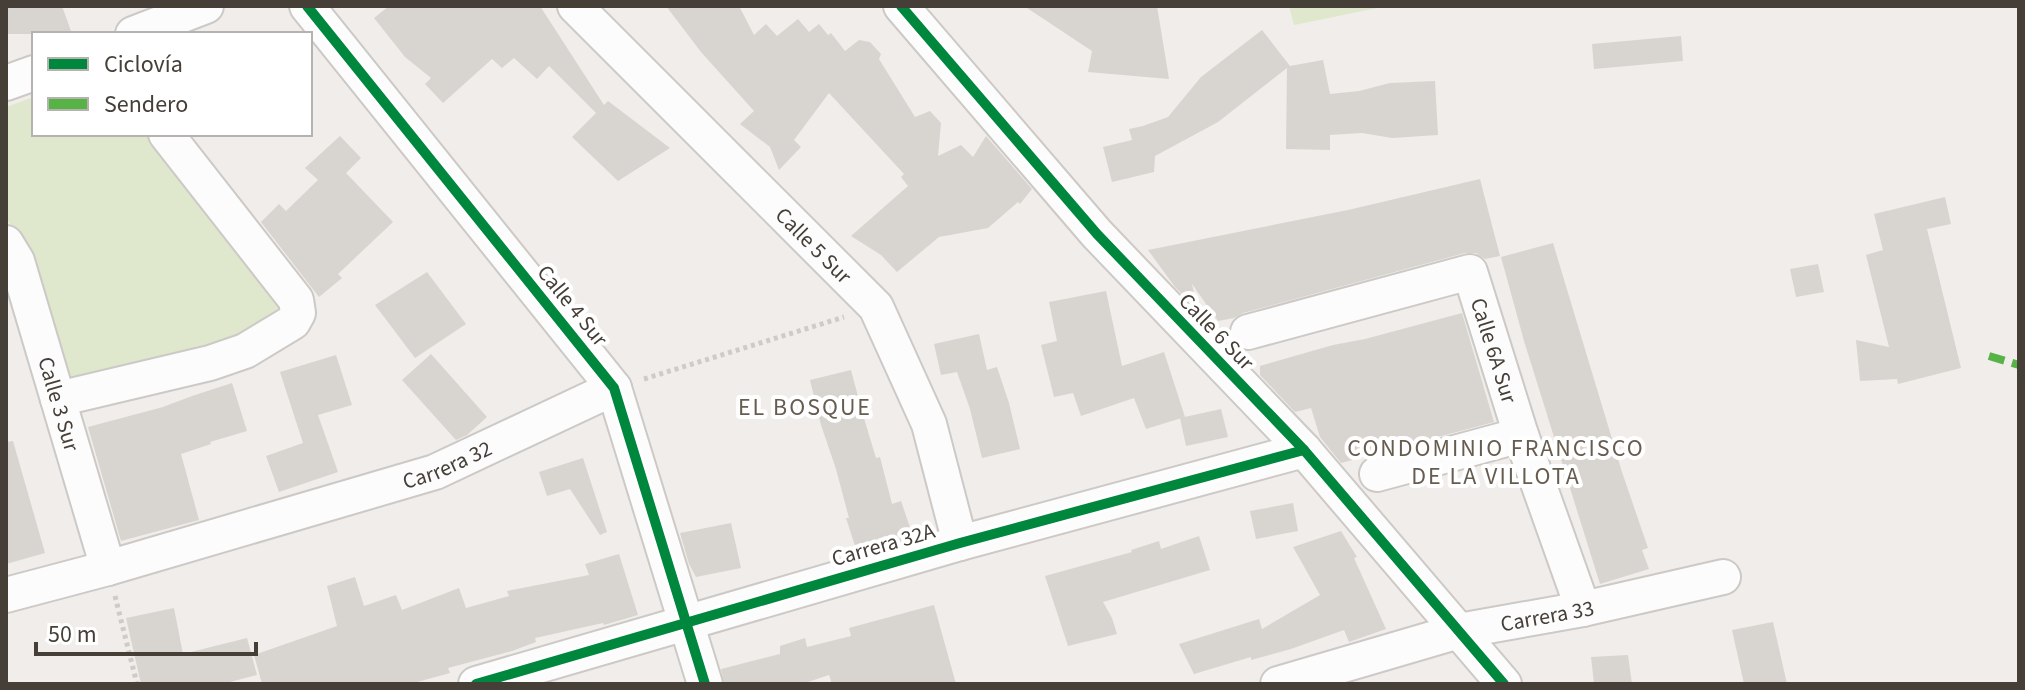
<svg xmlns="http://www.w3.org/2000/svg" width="2025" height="690" font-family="'Source Sans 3',sans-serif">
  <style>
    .green { fill: #dfe7cd }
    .building { fill: #d8d5d1 }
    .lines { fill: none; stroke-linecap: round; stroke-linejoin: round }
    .minor-casing { stroke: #ccc9c6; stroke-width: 38 }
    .path { stroke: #cecbc8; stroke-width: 5; stroke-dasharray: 4 4; stroke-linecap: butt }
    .minor { stroke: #fdfcfc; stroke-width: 34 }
    .quiet { stroke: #57b346; stroke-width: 8; stroke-dasharray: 16 8; stroke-linecap: butt }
    .cycleway-casing { stroke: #fff; stroke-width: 15 }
    .cycleway { stroke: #00873e; stroke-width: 10 }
    .labels { text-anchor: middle; stroke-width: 8; stroke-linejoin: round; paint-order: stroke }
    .street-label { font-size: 22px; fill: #453f38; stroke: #fff }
    .neighbourhood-label { font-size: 24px; letter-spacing: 2px; fill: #665c50; stroke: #fff }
  </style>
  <rect width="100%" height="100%" fill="#f0edea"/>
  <g class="green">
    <path d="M1289,6H1387L1294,25Z"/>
    <path d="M34,97V134H157L288,302L234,337L66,382L27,253L6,217V107Z"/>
  </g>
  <g class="building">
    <path d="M6,6H62L72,34H6Z"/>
    <path d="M389,6H540L604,105L608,101L670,148L618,181L572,137L596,113L549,66L537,79L514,58L502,68L492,59L443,103L425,84L431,78L405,57L374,18Z"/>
    <path d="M666,6H739L754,35L766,24L777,36L798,19L809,32L819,24L828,35L831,33L845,51L859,40L870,42L881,54L879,59L915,117L930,111L941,123L938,156L961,145L973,157L986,136L1032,189L1020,204L1018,202L988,228L939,237L897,272L881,255L851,236L908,186L901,177L904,174L829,93L794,140L801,147L779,170L770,147L740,124L754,111L701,52Z"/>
    <path d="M1024,6H1157L1169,79L1088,72L1092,51Z"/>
    <path d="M1262,30L1290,66L1323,60L1330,94L1359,91L1390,83L1435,81L1438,135L1392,138L1362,133L1330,135V150L1286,149L1287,68L1218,122L1155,156L1154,172L1112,182L1103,147L1132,140L1129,129L1143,126L1168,117L1201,77Z"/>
    <path d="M1681,36L1683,61L1594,69L1592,44Z"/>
    <path d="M340,136L361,158L346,173L393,222L338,274L342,278L319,297L261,222L279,204L286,211L318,180L305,168Z"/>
    <path d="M1480,179L1500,256L1485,259L1476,253H1465L1243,313L1234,318L1218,321L1192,284L1198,310L1175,287L1148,250L1348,210Z"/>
    <path d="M1945,197L1951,224L1927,229L1961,368L1898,384L1897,379L1860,381L1856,340L1889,347L1866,255L1883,250L1874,214Z"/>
    <path d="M1553,243L1622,472L1648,548L1642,550L1649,569L1600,584L1524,341L1501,257Z"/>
    <path d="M1818,264L1824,292L1796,297L1790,269Z"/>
    <path d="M427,272L466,324L415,358L375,305Z"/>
    <path d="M1106,291L1122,366L1164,352L1185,417L1146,429L1134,398L1081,416L1073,393L1054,397L1041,345L1057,341L1049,302Z"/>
    <path d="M1462,313L1494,422L1341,463L1320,437L1311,408L1295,412L1260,375V366L1333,345L1365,339Z"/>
    <path d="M979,334L987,370L997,367L1009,403L1020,449L982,458L970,409L957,372L941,375L934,344Z"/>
    <path d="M431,354L487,417L467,435L456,440L402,380Z"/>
    <path d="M336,355L352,405L318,415L338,472L279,492L266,456L303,443L280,372Z"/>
    <path d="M851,370L863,415L876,458L880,457L892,504L901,501L913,536L857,552L846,518H849L836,469L821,425L810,380Z"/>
    <path d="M232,383L247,431L210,442L211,444L181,454L199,520L121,541L88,427L163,407L192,396Z"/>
    <path d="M1221,409L1228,437L1186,446L1180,418Z"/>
    <path d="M13,441L45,553L6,564V442Z"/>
    <path d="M583,458L607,532L600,535L570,489L547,496L539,472Z"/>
    <path d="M1293,503L1298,531L1256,539L1250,511Z"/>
    <path d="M731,523L741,568L696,577L689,564L680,533Z"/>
    <path d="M1341,531L1357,557L1354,558L1386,629L1349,642L1344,630L1291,649L1251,660V657L1194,674L1179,644L1259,619L1262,629L1320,595L1293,547Z"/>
    <path d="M1199,536L1210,570L1103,602L1112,618L1117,634L1068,646L1045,576L1132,552L1131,550L1159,541L1161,549Z"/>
    <path d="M619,554L638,615L604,625L603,623L535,638L536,642L512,651L448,668L450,673L410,684H262L254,655L337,626L327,586L355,577L364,606L396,595L402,610L459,588L466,608L509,596L507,591L589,575L585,564Z"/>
    <path d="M934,605L956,684H832L829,675L802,684H724L721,669L780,654V646L805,638L807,647L851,636L849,628Z"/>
    <path d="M174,608L183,654L247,638L257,675L222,684H141L126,618Z"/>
    <path d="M1773,622L1787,684H1744L1732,630Z"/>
    <path d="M1628,655L1632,684H1594L1591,657Z"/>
  </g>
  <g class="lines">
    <defs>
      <g id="minor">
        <path d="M307,6L614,388L705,684"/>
        <path id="s1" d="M575,6L876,307L929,424L960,543"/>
        <path d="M901,6L1097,234L1304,450L1504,684"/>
        <path d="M133,34L206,6"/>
        <path d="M6,83L34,73"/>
        <path id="s2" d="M6,243L17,261L108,568"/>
        <path id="s3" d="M1248,332L1470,272L1521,435L1583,609"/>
        <path d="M58,399L210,363L245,351L293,322L298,313L296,300L166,134"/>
        <path d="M1377,474L1521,435"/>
        <path id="s4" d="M6,595L108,568L435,472L614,388"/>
        <path d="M476,684L960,543L1304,450"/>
        <path id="s5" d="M1278,684L1459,631L1583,609L1723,577"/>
      </g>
    </defs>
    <use href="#minor" class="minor-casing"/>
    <g class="path">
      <path d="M644,379L844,317"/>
      <path d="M115,596L137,684"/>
    </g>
    <use href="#minor" class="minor"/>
    <path class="quiet" d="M1989,356L2019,365"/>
    <defs>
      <g id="cycleway">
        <path d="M307,6L614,388L705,684"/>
        <path d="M901,6L1097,234L1304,450L1504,684"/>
        <path d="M476,684L960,543L1304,450"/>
      </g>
    </defs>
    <use href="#cycleway" class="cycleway-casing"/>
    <use href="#cycleway" class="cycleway"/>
  </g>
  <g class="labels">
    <g class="street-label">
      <text dy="8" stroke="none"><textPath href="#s1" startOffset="338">Calle 5 Sur</textPath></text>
      <text transform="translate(573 305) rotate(51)" y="8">Calle 4 Sur</text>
      <text transform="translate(1217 331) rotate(46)" y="8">Calle 6 Sur</text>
      <text dy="8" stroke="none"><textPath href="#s3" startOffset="312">Calle 6A Sur</textPath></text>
      <text dy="8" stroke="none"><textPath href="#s2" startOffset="170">Calle 3 Sur</textPath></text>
      <text dy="8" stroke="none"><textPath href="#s4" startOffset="460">Carrera 32</textPath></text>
      <text transform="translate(883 544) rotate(-16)" y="8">Carrera 32A</text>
      <text dy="8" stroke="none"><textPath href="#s5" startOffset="278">Carrera 33</textPath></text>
    </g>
    <g class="neighbourhood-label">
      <text x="805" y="415">EL BOSQUE</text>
      <text x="1496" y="456">CONDOMINIO FRANCISCO<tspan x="1496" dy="28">DE LA VILLOTA</tspan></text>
    </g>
  </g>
  <rect width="2025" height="690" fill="none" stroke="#453f38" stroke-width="16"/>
  <rect x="32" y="32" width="280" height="104" fill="#ffffff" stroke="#b5b2af" stroke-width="2"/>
  <rect x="48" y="58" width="40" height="12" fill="#00873e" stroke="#b5b2af" stroke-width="2"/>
  <text x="104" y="72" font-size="24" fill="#453f38">Ciclovía</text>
  <rect x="48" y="98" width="40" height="12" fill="#57b346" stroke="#b5b2af" stroke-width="2"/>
  <text x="104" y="112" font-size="24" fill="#453f38">Sendero</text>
  <path d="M36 642v12h220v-12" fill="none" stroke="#453f38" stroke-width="4"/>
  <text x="48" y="642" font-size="24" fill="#453f38" stroke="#ffffff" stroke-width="6" paint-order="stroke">50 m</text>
</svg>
